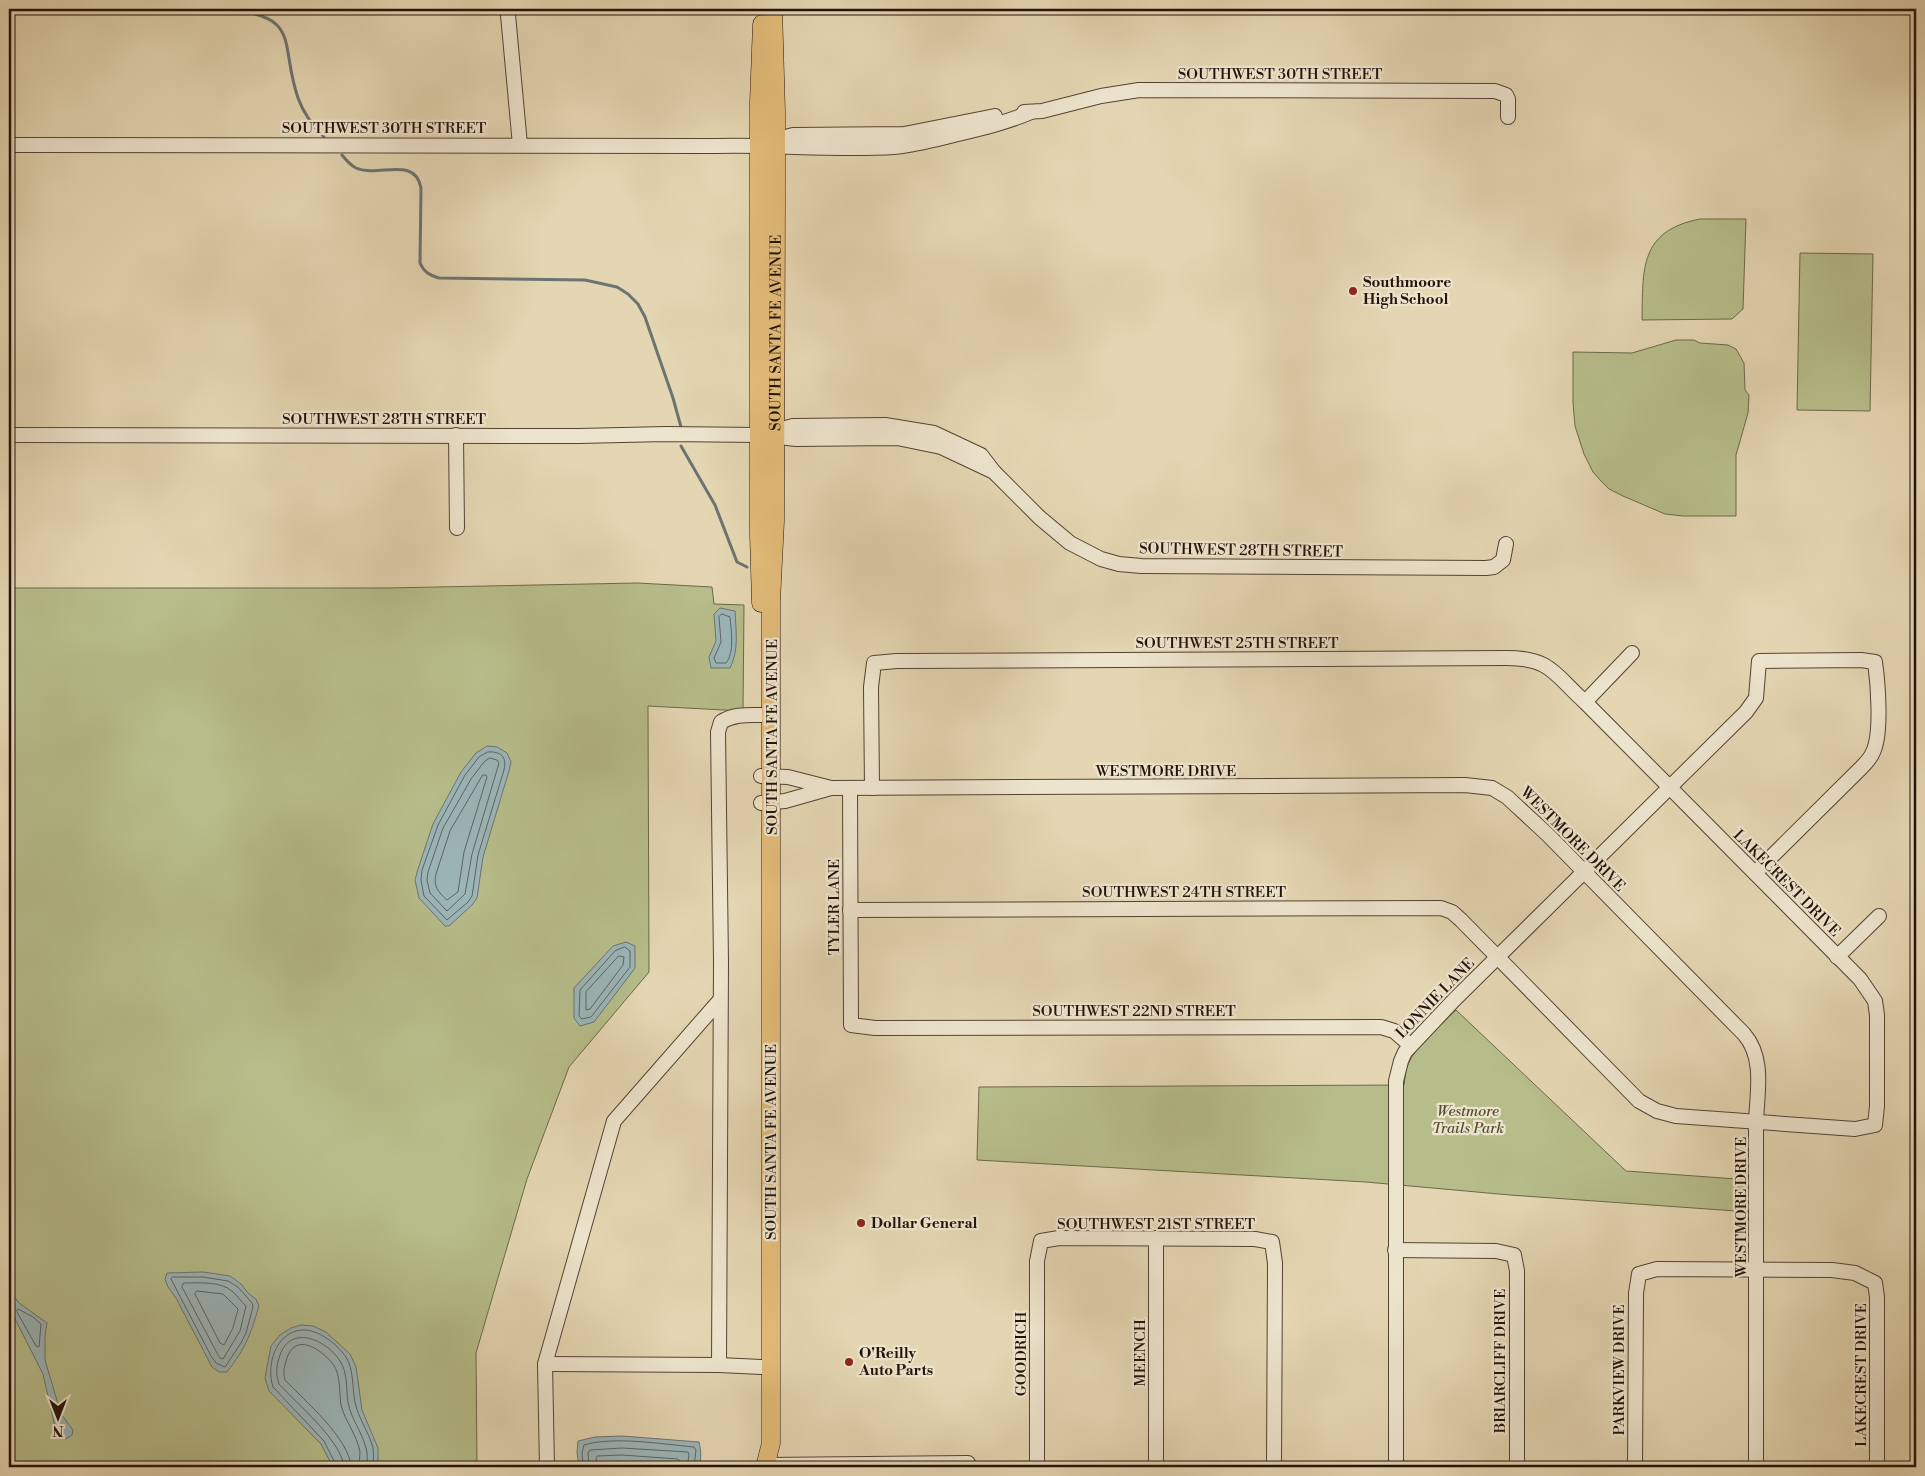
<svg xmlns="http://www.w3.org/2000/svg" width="1925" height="1476" font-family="'Libre Bodoni',serif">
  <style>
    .green { fill: #b6bd8a; stroke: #6c684a }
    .water { fill: #9bb6b9; stroke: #6b7473 }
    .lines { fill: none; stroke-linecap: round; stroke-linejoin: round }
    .shore { stroke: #5f6461; stroke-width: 1 }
    .stream { stroke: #6b7473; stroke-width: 3 }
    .minor-casing { stroke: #534333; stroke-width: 16 }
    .major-casing { stroke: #231209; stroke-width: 19 }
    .minor { stroke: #ede4cd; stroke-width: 14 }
    .major { stroke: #e2bb79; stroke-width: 18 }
    .poi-dot { fill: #8f2418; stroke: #ede4cd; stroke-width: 2 }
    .labels { text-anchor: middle; stroke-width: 4.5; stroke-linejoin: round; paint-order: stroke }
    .street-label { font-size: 15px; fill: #231209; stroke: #ede4cd }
    .poi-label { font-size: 15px; font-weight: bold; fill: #231209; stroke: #ede4cd; text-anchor: start }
    .park-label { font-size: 15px; font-style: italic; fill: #564e36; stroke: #ede4cd }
  </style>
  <rect width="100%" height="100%" fill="#e4d6b2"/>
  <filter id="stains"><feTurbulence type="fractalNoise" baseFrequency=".004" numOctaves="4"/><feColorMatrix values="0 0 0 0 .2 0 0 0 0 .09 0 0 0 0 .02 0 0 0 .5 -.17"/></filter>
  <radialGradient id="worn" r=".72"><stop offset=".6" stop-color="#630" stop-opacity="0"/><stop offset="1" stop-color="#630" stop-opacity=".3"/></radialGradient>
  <g class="green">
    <path d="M1700,219H1746L1743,309L1732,319L1642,320C1643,269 1639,231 1700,219Z"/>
    <path d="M1800,253L1873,254L1870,411L1797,410Z"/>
    <path d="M1676,340H1694L1700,343L1728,345L1736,349L1744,363L1745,390L1749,395L1748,413L1736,455V516H1683L1665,514L1623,496L1609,489L1601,481L1593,472L1584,454L1575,426L1573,403V352L1632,353Z"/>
    <path d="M637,583L712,587L714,604L744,605L743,711L648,706L649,972L569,1067L527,1179L476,1353L477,1467H9V588H387Z"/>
    <path d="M1456,1010L1626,1171L1750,1180V1212L1510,1195L1366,1182L977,1160L979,1087L1404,1085C1405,1080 1405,1075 1406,1070C1412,1048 1440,1026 1456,1010Z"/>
  </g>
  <g class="water">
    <path d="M720,608L735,611C736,630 739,651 730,668H711L709,657L716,641L714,614Z"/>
    <path d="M487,746L497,747L507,753L511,762L509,771L483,857L477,898L472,905L449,926H445L419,898L415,880L418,869L433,824L461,772L476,753Z"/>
    <path d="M626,942L635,946V968L594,1022L580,1026L574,1018V988L613,946Z"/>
    <path d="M203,1272L230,1276L241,1284L249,1294L256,1299L259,1306C250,1336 246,1347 227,1372H219L212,1367L176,1298L168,1287L165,1279L167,1273Z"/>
    <path d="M9,1289L19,1303L47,1323L45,1336V1360L61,1414L73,1430L72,1435L66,1439L59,1434L55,1427L43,1374L9,1307Z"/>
    <path d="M301,1325L313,1326L326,1332L350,1354L356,1367L362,1410L378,1448V1467H333L321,1444L269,1391L265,1378L271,1346L280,1335L291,1328Z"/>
    <path d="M622,1436L699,1442C701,1451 702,1459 698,1467H579L577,1452L578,1441L595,1437Z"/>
  </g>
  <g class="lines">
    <g class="shore">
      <path d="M722,614L730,617C731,630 735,653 726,663H716L714,658L721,642L719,617Z"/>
      <path d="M488,752C501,751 507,757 504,770L478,855L472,896L468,902L447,920L424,896L421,880L422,870L438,825L465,775L479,757Z"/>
      <path d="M490,758L497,760L499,763L472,854L465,894L447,911L430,893L427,880L428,872L443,828L471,779L484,762Z"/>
      <path d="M483,775H486L487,777L464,852L458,892L447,900C438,892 433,886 436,874L450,831Z"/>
      <path d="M625,947L630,951V967L591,1017L582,1019L579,1016L580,990L615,951Z"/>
      <path d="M619,956L624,957L623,965L590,1009L586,1010V992Z"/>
      <path d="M173,1277H203L228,1281L238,1287L252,1303L253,1307L246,1333L241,1343L225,1367L216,1363L211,1356L171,1279Z"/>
      <path d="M184,1283C199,1283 220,1281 232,1291C238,1296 241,1302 246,1306L240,1331L223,1359L220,1358L217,1353L182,1287Z"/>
      <path d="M197,1291L223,1294L238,1309L233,1328L224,1345L220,1343L195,1294Z"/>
      <path d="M18,1309L33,1317L41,1324L39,1347L36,1346L17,1312Z"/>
      <path d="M337,1467L324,1441L273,1387C266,1366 275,1332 302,1330C318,1329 337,1344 346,1357C354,1370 352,1387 355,1402C358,1418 369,1432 373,1448C374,1454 373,1461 373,1467"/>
      <path d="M344,1467C342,1441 296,1403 279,1384C276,1375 276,1367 279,1358C289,1323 326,1339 340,1361C348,1373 346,1389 348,1402C351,1419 362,1432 366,1448C368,1454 367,1461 367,1467"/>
      <path d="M351,1467C350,1439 304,1400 285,1380C283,1374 284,1367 286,1361C294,1331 320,1348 333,1364C341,1375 339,1392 341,1405C345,1421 357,1435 360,1452C360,1457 359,1462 359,1467"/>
      <path d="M583,1467L582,1453L584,1445C614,1436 661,1444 694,1447L696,1450L694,1467"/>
      <path d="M589,1467L588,1453L590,1450L622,1448L688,1452L689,1455L687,1467"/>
      <path d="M597,1467L596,1458L597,1456L622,1455L678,1459L680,1461V1467"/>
    </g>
    <g class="stream">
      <path d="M226,9C303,16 279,43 298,98C303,112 314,127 324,137"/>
      <path d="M342,155C346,160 350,165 356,168C378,178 415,155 421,188L420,263C424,272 429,275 439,278L585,280L617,287L628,294L638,304L645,317L673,398L681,427"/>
      <path d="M681,446L715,505L737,562L747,567"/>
    </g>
    <defs>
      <g id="minor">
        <path d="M508,15L520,145"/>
        <path d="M1024,112L1042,111L1101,96L1139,90L1495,91L1506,95L1508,99V117"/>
        <path d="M767,142L793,135L904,134L995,116"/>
        <path d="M9,145L714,146C774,144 834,151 894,147C916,145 937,139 958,134C983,128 1008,122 1031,112"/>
        <path d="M767,433L793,426L885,425L934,433L981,455L994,472L1040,518L1070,543L1101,559L1119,564L1141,566L1486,568L1494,567L1503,560L1506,544"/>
        <path d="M9,435L578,436L666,434L759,435L796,439L897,438L941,447L994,472"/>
        <path d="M456,435L457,528"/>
        <path d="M1585,702L1632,653"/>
        <path d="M761,776L788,777L831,788L1465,785L1492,788L1507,797L1547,834L1744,1034C1765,1058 1757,1093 1756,1122V1467"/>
        <path d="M850,788L851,1025L875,1028L1381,1027L1394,1031L1410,1045"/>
        <path d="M761,803L785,801L831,788"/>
        <path d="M850,910L1441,908L1452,912L1461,920L1639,1101L1657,1111L1676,1116L1855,1129L1875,1125L1877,1106V1015L1875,1001L1860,979L1585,702C1555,675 1551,658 1507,658L897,661L874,663L871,687L872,788"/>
        <path d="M1837,957L1879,916"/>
        <path d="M1395,1250L1496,1251L1514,1255L1517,1271V1467"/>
        <path d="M545,1364L719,1365L761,1367"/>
        <path d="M719,1365L721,962L718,732L721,722C734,714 747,715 761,715"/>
        <path d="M765,1465L968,1463V1467"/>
        <path d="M547,1467L545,1364L614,1121L720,1000"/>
        <path d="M1037,1467V1261L1041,1241L1059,1238L1255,1239L1272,1242L1275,1263L1274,1467"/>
        <path d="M1156,1467V1238"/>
        <path d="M1396,1467V1081L1401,1061L1405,1052L1454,1000L1746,712L1756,698L1759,661L1861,660L1875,662C1878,683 1882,734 1873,752C1871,758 1866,763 1861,768L1755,873"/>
        <path d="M1635,1467L1636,1293L1639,1274L1657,1269L1832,1270L1855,1273L1875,1283L1877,1297V1467"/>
      </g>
      <g id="major">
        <path d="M761,603L759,534V102L762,24"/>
        <path id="s1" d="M765,1467L771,1443V601L775,521L776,200V111L773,9"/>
      </g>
    </defs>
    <use href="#minor" class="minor-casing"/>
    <use href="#major" class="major-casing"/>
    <use href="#minor" class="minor"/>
    <use href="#major" class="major"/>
  </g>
  <g class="poi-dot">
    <circle cx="1353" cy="291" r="5"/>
    <circle cx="861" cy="1223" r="5"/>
    <circle cx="849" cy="1362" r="5"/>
  </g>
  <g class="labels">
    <g class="street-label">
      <text x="1280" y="79">SOUTHWEST 30TH STREET</text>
      <text x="384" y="133">SOUTHWEST 30TH STREET</text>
      <text dy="5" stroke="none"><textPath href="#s1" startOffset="1135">SOUTH SANTA FE AVENUE</textPath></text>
      <text x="384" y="424">SOUTHWEST 28TH STREET</text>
      <text transform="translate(1241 550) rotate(1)" y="5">SOUTHWEST 28TH STREET</text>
      <text x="1237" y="648">SOUTHWEST 25TH STREET</text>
      <text transform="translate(772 737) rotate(-90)" y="5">SOUTH SANTA FE AVENUE</text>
      <text x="1166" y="776">WESTMORE DRIVE</text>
      <text transform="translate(1573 839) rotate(45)" y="5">WESTMORE DRIVE</text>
      <text transform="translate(1787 883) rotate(45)" y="5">LAKECREST DRIVE</text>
      <text x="1184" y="897">SOUTHWEST 24TH STREET</text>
      <text transform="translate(834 907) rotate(-90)" y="5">TYLER LANE</text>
      <text transform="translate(1435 998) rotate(-46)" y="5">LONNIE LANE</text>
      <text x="1134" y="1016">SOUTHWEST 22ND STREET</text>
      <text transform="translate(771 1142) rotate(-90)" y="5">SOUTH SANTA FE AVENUE</text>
      <text transform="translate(1741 1207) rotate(-90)" y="5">WESTMORE DRIVE</text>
      <text x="1156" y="1229">SOUTHWEST 21ST STREET</text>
      <text transform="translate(1140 1353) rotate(-90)" y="5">MEENCH</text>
      <text transform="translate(1021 1354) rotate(-90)" y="5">GOODRICH</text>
      <text transform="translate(1500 1361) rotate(-90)" y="5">BRIARCLIFF DRIVE</text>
      <text transform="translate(1619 1370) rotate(-90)" y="5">PARKVIEW DRIVE</text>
      <text transform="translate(1861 1375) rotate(-90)" y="5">LAKECREST DRIVE</text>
    </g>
    <g class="poi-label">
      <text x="1363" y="287">Southmoore<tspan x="1363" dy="17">High School</tspan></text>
      <text x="871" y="1228">Dollar General</text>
      <text x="859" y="1358">O'Reilly<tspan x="859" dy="17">Auto Parts</tspan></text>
    </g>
    <g class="park-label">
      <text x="1468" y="1116">Westmore<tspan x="1468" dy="17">Trails Park</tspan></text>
    </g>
  </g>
  <rect width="1925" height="1476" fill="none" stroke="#e4d6b2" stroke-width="30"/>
  <rect x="10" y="10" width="1905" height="1456" fill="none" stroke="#231209" stroke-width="2.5"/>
  <rect x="15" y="15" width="1895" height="1446" fill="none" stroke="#231209"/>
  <g transform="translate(58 1418) rotate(180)" stroke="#ede4cd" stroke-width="4" paint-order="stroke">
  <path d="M0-4L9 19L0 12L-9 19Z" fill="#231209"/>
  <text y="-8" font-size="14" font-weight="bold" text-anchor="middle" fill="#231209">N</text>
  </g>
  <rect width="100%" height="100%" filter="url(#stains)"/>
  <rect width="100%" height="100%" fill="url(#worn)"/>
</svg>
